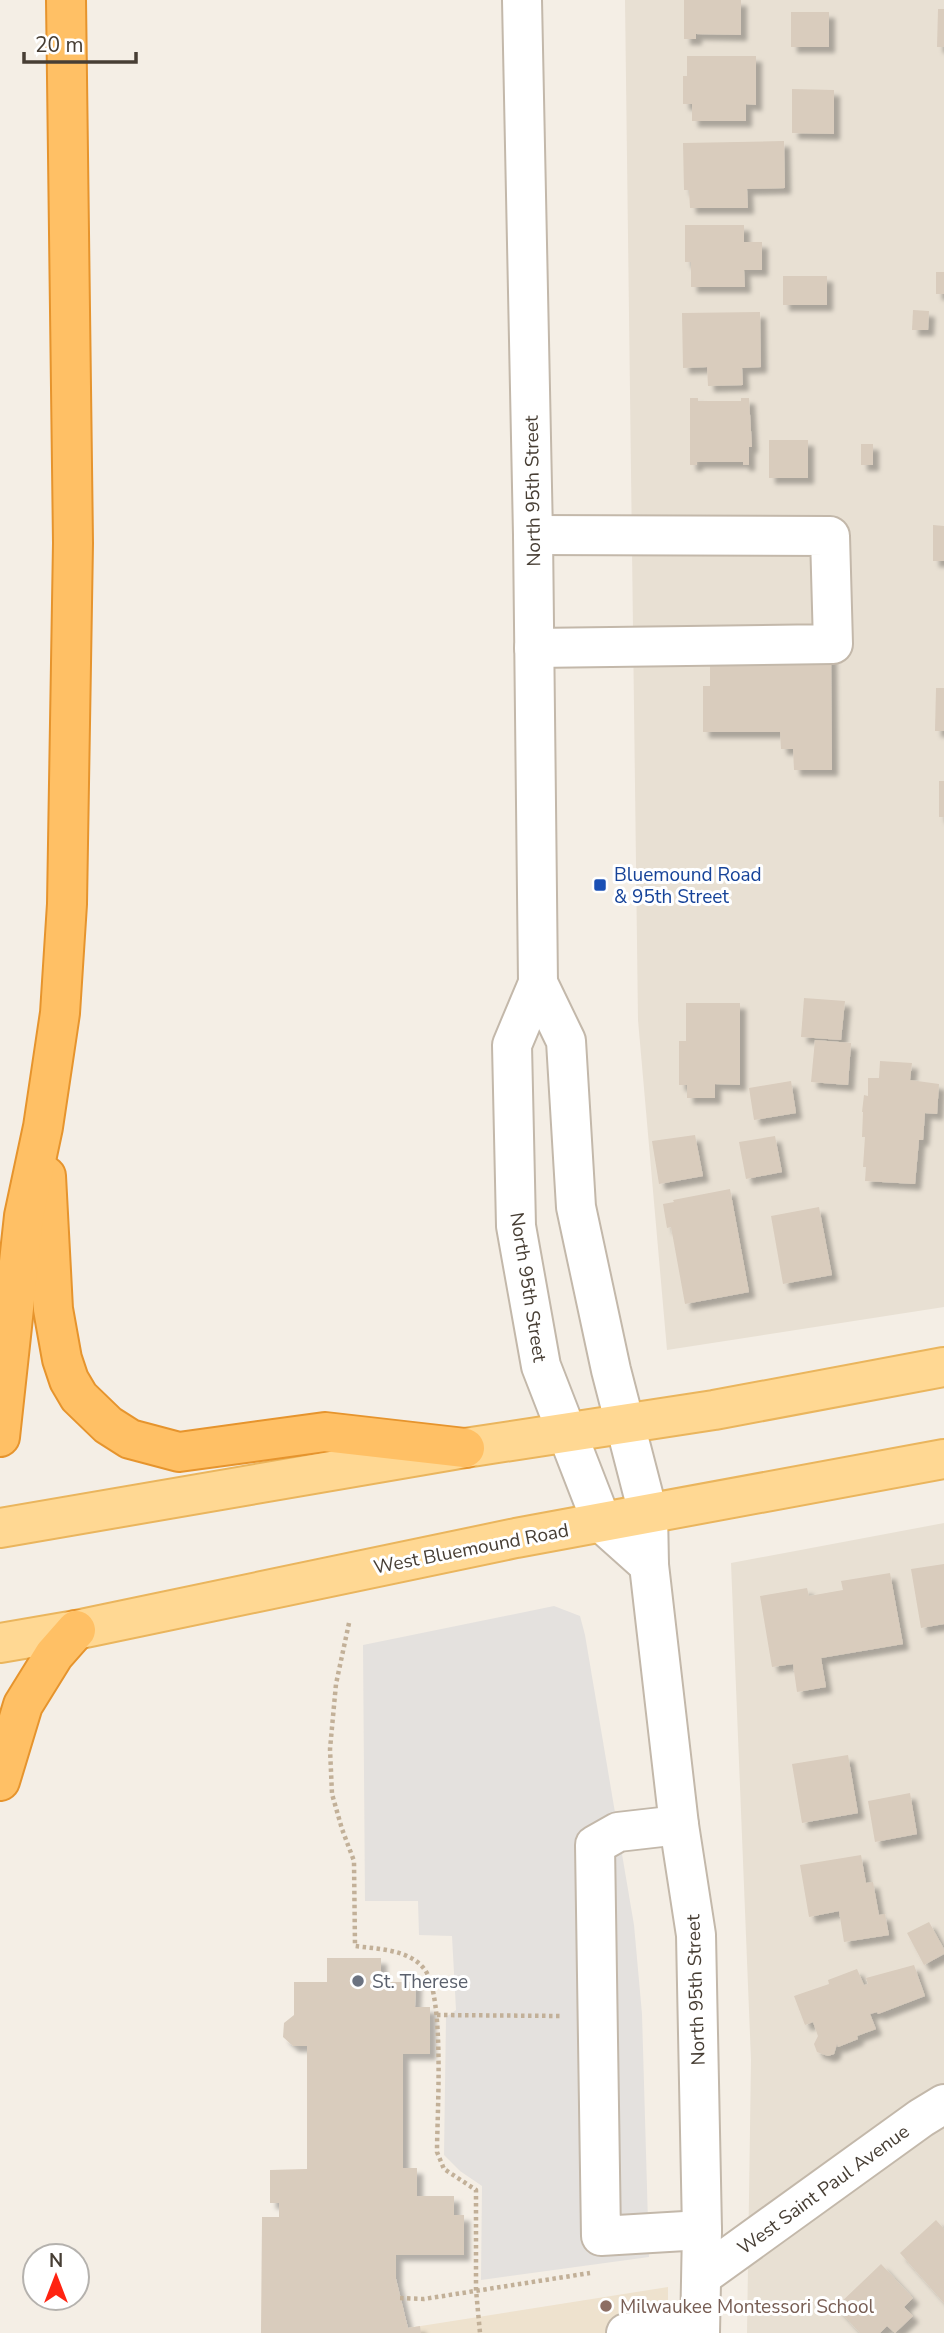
<svg xmlns="http://www.w3.org/2000/svg" width="944" height="2333" font-family="'Nunito Sans',sans-serif">
  <style>
    .residential { fill: #e8e0d3 }
    .education { fill: #eee2ce }
    .parking { fill: #e4e1de }
    .building { fill: #d9ccbd; filter: url(#shadow) }
    .lines { fill: none; stroke-linecap: round; stroke-linejoin: round }
    .minor-casing { stroke: #c3b8aa; stroke-width: 42 }
    .major-casing { stroke: #eab55d; stroke-width: 42 }
    .highway-casing { stroke: #e6942d; stroke-width: 42 }
    .path { stroke: #c2b098; stroke-width: 4.5; stroke-dasharray: 3.5 3.5; stroke-linecap: butt }
    .minor { stroke: #fff; stroke-width: 38 }
    .major { stroke: #ffd893; stroke-width: 38 }
    .highway { stroke: #ffc065; stroke-width: 38 }
    .transit-dot { fill: #1a4fb4; stroke: #fff; stroke-width: 2.5 }
    .worship-dot { fill: #6b7280; stroke: #fff; stroke-width: 2.5 }
    .education-dot { fill: #8d6e63; stroke: #fff; stroke-width: 2.5 }
    .labels { text-anchor: middle; stroke-width: 6; stroke-linejoin: round; paint-order: stroke }
    .street-label { font-size: 19px; fill: #473e34; stroke: #fff }
    .transit-label { font-size: 19px; fill: #164399; stroke: #fff; text-anchor: start }
    .worship-label { font-size: 19px; fill: #5b616d; stroke: #fff; text-anchor: start }
    .education-label { font-size: 19px; fill: #785e54; stroke: #fff; text-anchor: start }
  </style>
  <defs>
    <filter id="shadow"><feDropShadow dx="6" dy="6" stdDeviation="2" flood-color="#0004"/></filter>
  </defs>
  <rect width="100%" height="100%" fill="#f4eee5"/>
  <g class="residential">
    <path d="M625,0H944V1307L667,1350L638,1020Z"/>
    <path d="M944,1523V2333H747L751,2060L731,1563Z"/>
  </g>
  <path class="education" d="M668,2287V2333H382L408,2328Z"/>
  <path class="parking" d="M554,1606L580,1616L585,1635L634,1925L642,2014L649,2257L481,2280L482,2186L460,2171L444,2155L446,2017L456,2010L452,1936L419,1935L418,1901H365L363,1645Z"/>
  <g class="building">
    <path d="M684,0H741V35L696,34V39H684Z"/>
    <path d="M938,9H944V47H937Z"/>
    <rect x="791" y="12" width="38" height="35"/>
    <path d="M687,56H756V105L746,104V121H692V104H683V76H687Z"/>
    <path d="M792,89L834,90V134L792,133Z"/>
    <path d="M784,141L785,188L747,189L748,208H690L689,190H684L683,143Z"/>
    <path d="M685,225H744V242H762V270H744L745,287H691V262H685Z"/>
    <rect x="936" y="272" width="8" height="22"/>
    <rect x="783" y="276" width="44" height="29"/>
    <path d="M913,310L929,311L928,330H912Z"/>
    <path d="M760,312L761,367L742,368L743,385L708,386L707,367L683,368L682,313Z"/>
    <path d="M690,398H698V401H741V398H749L752,447H749V465H743V462H697V465H690Z"/>
    <rect x="769" y="440" width="39" height="38"/>
    <rect x="861" y="444" width="12" height="21"/>
    <path d="M933,525L944,526V561H933Z"/>
    <path d="M759,651H831L832,770H794L793,749H781L780,732H703V686H710V665H759Z"/>
    <path d="M936,688H944V731H935Z"/>
    <rect x="939" y="781" width="5" height="36"/>
    <path d="M804,998L845,1001L841,1040L801,1037Z"/>
    <path d="M686,1003H740V1085L715,1084V1098H687V1085H679V1041H686Z"/>
    <path d="M815,1040L851,1043L848,1085L811,1082Z"/>
    <path d="M880,1061L912,1063L910,1080L939,1084L937,1114L925,1113L923,1140H919L915,1184L865,1181L866,1167H863L865,1137H862L863,1112H862L864,1095L868,1096V1078H879Z"/>
    <path d="M791,1081L796,1113L754,1120L749,1088Z"/>
    <path d="M695,1135L703,1176L659,1184L652,1141Z"/>
    <path d="M775,1136L782,1172L746,1179L739,1142Z"/>
    <path d="M730,1189L749,1292L685,1304L671,1227L667,1228L663,1204L674,1202L673,1200Z"/>
    <path d="M819,1207L832,1275L783,1284L771,1216Z"/>
    <path d="M944,1564V1624L921,1628L911,1569Z"/>
    <path d="M890,1573L903,1644L821,1658L826,1687L797,1692L793,1664L772,1667L760,1596L807,1588L809,1596L843,1590L841,1581Z"/>
    <path d="M848,1755L858,1813L802,1823L792,1764Z"/>
    <path d="M910,1793L917,1834L875,1842L868,1801Z"/>
    <path d="M861,1855L866,1883L873,1882L879,1915L885,1914L889,1935L844,1942L839,1911L809,1917L800,1865Z"/>
    <path d="M929,1922L944,1949V1954L924,1965L907,1933Z"/>
    <path d="M327,1958H381V1982H416L415,2007H430V2054H403V2168H417V2196H454V2215H464V2255H396V2279L408,2328L420,2326L421,2333H261L262,2217H279V2203H270V2170L307,2169V2046H293L283,2037L284,2023L294,2015V1982H327Z"/>
    <path d="M914,1965L925,1996L878,2014L877,2012L870,2014L876,2029L857,2036L858,2039L838,2047L837,2044L834,2054L828,2056L817,2052L814,2044L818,2036L813,2022L805,2025L794,1996L829,1984L828,1980L857,1969L864,1985L868,1984L866,1978Z"/>
    <path d="M936,2220L944,2229V2303L900,2253Z"/>
    <path d="M881,2264L913,2298L904,2307L913,2316L895,2333L887,2326L880,2333H860L836,2307Z"/>
  </g>
  <g class="lines">
    <defs>
      <g id="minor">
        <path d="M522,0L533,535L538,983L512,1045L516,1226L541,1366L602,1523L649,1565"/>
        <path d="M533,535L830,536L833,644L534,648"/>
        <path d="M538,983L566,1041L576,1207L611,1370L648,1513L649,1565L679,1825L696,1935L702,2230L700,2333"/>
        <path d="M679,1825L618,1832L595,1845L601,2236L702,2230"/>
        <path d="M702,2276L921,2118L944,2104"/>
        <path d="M626,2333L700,2324"/>
      </g>
      <g id="major">
        <path d="M0,1528L465,1448L714,1410L944,1367"/>
        <path d="M0,1643L76,1630L516,1538L944,1459"/>
      </g>
      <g id="highway">
        <path d="M46,1176L53,1309L62,1359L69,1380L79,1397L108,1425L130,1439L179,1452L325,1432L465,1448"/>
        <path d="M0,1437L24,1216L43,1127L60,1013L67,904L73,543L66,0"/>
        <path d="M0,1781L23,1705L54,1655L76,1630"/>
      </g>
    </defs>
    <use href="#minor" class="minor-casing"/>
    <use href="#major" class="major-casing"/>
    <use href="#highway" class="highway-casing"/>
    <g class="path">
      <path d="M349,1623L336,1684L330,1749L332,1794L342,1829L354,1861L355,1946C377,1949 410,1949 425,1970C445,1998 437,2114 437,2152L444,2169L476,2190V2290L480,2333"/>
      <path d="M437,2015L562,2016"/>
      <path d="M400,2298L424,2299L590,2273"/>
    </g>
    <use href="#minor" class="minor"/>
    <use href="#major" class="major"/>
    <use href="#highway" class="highway"/>
  </g>
  <rect class="transit-dot" x="593" y="878" width="14" height="14" rx="3.5"/>
  <circle class="worship-dot" cx="358" cy="1981" r="7"/>
  <circle class="education-dot" cx="606" cy="2306" r="7"/>
  <g class="labels">
    <g class="street-label">
      <text transform="translate(532 491) rotate(-91)" y="7">North 95th Street</text>
      <text transform="translate(529 1287) rotate(81)" y="7">North 95th Street</text>
      <text transform="translate(471 1548) rotate(-11)" y="7">West Bluemound Road</text>
      <text transform="translate(695 1990) rotate(-92)" y="7">North 95th Street</text>
      <text transform="translate(823 2189) rotate(-36)" y="7">West Saint Paul Avenue</text>
    </g>
    <g class="transit-label">
      <text x="614" y="881">Bluemound Road<tspan x="614" dy="22">&amp; 95th Street</tspan></text>
    </g>
    <g class="worship-label">
      <text x="372" y="1988">St. Therese</text>
    </g>
    <g class="education-label">
      <text x="620" y="2313">Milwaukee Montessori School</text>
    </g>
  </g>
  <g transform="translate(56 2277)"><circle r="33" fill="#ffffff" stroke="#b5b2ae" stroke-width="2"/>
  <path d="M0-5L12 26L0 18L-12 26Z" fill="#ff2311"/>
  <text y="-10" font-size="19" font-weight="bold" text-anchor="middle" fill="#473e34">N</text>
  </g>
  <path d="M24 52v10h112v-10" fill="none" stroke="#473e34" stroke-width="3.5"/>
  <text x="35" y="52" font-size="21" fill="#473e34" stroke="#ffffff" stroke-width="5" paint-order="stroke">20 m</text>
</svg>
